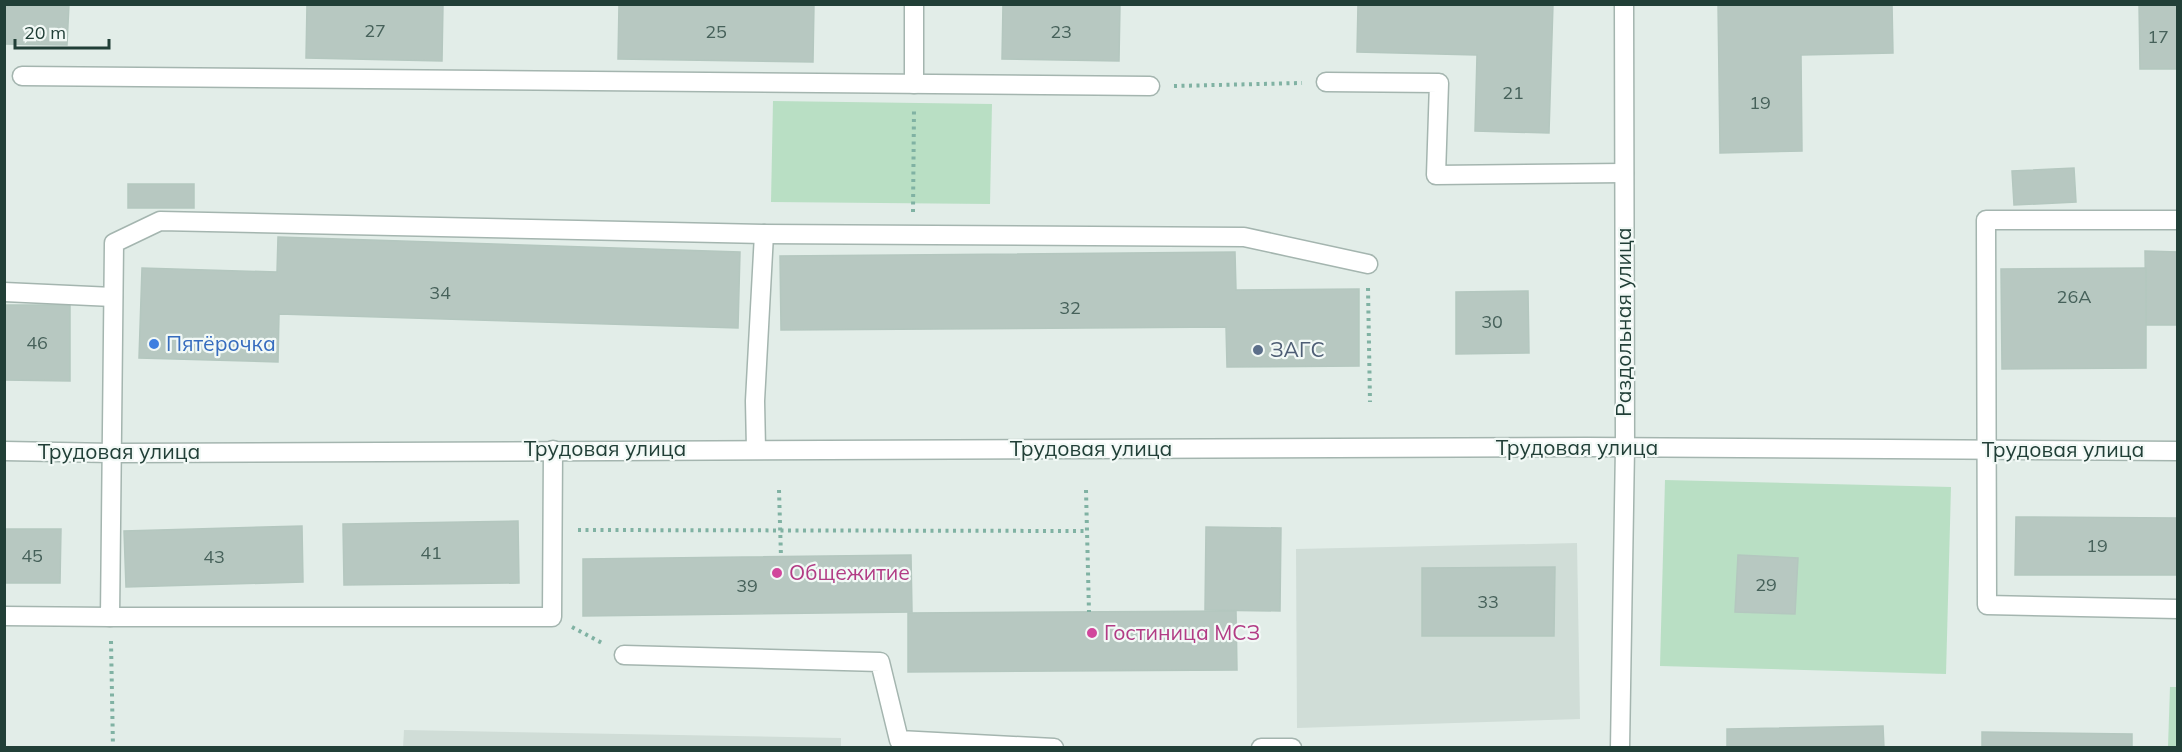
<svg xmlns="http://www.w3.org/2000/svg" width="2182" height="752" font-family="Mulish,sans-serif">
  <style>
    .built { fill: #d0ddd7 }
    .green { fill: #b9dfc4 }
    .building { fill: #b7c8c1; stroke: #b4c7bf; stroke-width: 1.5 }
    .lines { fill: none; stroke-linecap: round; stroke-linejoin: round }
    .service-casing { stroke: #a4b5af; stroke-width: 21 }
    .minor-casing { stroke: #a4b5af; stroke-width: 21 }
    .path { stroke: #80b2a3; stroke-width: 4; stroke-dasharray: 3 4.5; stroke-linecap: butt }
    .service { stroke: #fff; stroke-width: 18 }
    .minor { stroke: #fff; stroke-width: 18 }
    .shop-dot { fill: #3f7fe0; stroke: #f2f9f6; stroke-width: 2 }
    .service-dot { fill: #5c6f8a; stroke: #f2f9f6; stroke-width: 2 }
    .hotel-dot { fill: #d1479c; stroke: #f2f9f6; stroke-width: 2 }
    .labels { text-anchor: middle; stroke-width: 4.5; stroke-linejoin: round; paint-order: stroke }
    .number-label { font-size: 18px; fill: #46615a }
    .street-label { font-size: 21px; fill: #213f37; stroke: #f2f9f6 }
    .shop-label { font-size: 21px; fill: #366cbe; stroke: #f2f9f6; text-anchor: start }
    .service-label { font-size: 21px; fill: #4e5e75; stroke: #f2f9f6; text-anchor: start }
    .hotel-label { font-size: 21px; fill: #b23c85; stroke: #f2f9f6; text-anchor: start }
  </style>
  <rect width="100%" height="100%" fill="#e2ede8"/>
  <g class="built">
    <path d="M1577,543L1580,719L1297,728L1296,549Z"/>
    <path d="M404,730L841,738V747L403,748Z"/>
  </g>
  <g class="green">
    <path d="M773,101L992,104L990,204L771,202Z"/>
    <path d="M1665,480L1951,487L1946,674L1660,666Z"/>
    <path d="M2170,687H2177V747H2168Z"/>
  </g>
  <g class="building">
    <path d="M4,4H69L67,45L4,44Z"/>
    <path d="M307,4H443L442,61L306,58Z"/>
    <path d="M619,4H814L813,62L618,59Z"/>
    <path d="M1003,4H1120L1119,61L1002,59Z"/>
    <path d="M1358,4H1553L1549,133L1475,131L1477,55L1357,52Z"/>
    <path d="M1718,4H1892L1893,53L1801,55L1802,151L1720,153Z"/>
    <path d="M2139,4H2178V69H2140Z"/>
    <path d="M2074,168L2076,202L2014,205L2012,171Z"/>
    <rect x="128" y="184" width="66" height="24"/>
    <path d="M278,237L740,252L738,328L279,314L278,362L139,358L142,268L277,272Z"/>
    <path d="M2145,251L2178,252V325H2146Z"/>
    <path d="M1235,252L1236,290L1359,289V366L1227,367L1226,327L781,330L780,256Z"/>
    <path d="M2146,268V368L2002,369L2001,269Z"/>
    <path d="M1528,291L1529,353L1456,354V292Z"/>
    <path d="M4,305H70V381L4,380Z"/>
    <path d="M2016,517L2178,518V575H2015Z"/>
    <path d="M518,521L519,583L344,585L343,524Z"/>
    <path d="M302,526L303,582L126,587L124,531Z"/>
    <path d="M1206,527L1281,528L1280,611L1205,610Z"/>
    <path d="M4,529H61L60,583H4Z"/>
    <path d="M911,555L912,612L583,616V559Z"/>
    <path d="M1738,555L1798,558L1795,614L1735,612Z"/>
    <path d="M1555,567L1554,636H1422V568Z"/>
    <path d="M1236,611L1237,670L908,672V613Z"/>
    <path d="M1883,726L1884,748H1727V729Z"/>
    <path d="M1982,732L2132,734V748H1982Z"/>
  </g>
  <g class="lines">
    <defs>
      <g id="service">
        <path d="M22,76L1150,86"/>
        <path d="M1326,82L1439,83L1436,175L1624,173"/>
        <path d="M914,84V4"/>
        <path d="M2178,220H1986L1987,605L2178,609"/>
        <path d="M4,292L113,297"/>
        <path d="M756,449L755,401L764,234"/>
        <path d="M4,616L110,617L114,243L160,221L764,234L1244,237L1368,264"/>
        <path d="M110,617H552L553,450"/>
        <path d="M624,655L880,662L899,740L1054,748"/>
        <path d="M1261,748H1292"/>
      </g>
      <g id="minor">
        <path d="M4,451L113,453L1586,447L2178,451"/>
        <path d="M1620,748L1625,447L1624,4"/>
      </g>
    </defs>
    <use href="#service" class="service-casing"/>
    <use href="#minor" class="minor-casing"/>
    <g class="path">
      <path d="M1174,86L1302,83"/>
      <path d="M913,212L914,109"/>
      <path d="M1368,288L1370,402"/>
      <path d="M779,490L781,557"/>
      <path d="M1086,490L1089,612"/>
      <path d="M578,530L1086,531"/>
      <path d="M572,627L602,643"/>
      <path d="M111,641L113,748"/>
    </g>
    <use href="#service" class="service"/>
    <use href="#minor" class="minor"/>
  </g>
  <circle class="shop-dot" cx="154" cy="344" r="6"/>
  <circle class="service-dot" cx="1258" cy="350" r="6"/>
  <g class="hotel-dot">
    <circle cx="777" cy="573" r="6"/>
    <circle cx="1092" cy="633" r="6"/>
  </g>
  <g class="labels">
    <g class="number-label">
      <text x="375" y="37">27</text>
      <text x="716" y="38">25</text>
      <text x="1061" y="38">23</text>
      <text x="2158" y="43">17</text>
      <text x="1513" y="99">21</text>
      <text x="1760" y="109">19</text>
      <text x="440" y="299">34</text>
      <text x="2074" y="303">26А</text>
      <text x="1070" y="314">32</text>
      <text x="1492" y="328">30</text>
      <text x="37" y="349">46</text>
      <text x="2097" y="552">19</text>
      <text x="431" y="559">41</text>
      <text x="32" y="562">45</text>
      <text x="214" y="563">43</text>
      <text x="1766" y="591">29</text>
      <text x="747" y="592">39</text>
      <text x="1488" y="608">33</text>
    </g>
    <g class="street-label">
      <text transform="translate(1624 322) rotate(-90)" y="7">Раздольная улица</text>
      <text x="1577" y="455">Трудовая улица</text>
      <text x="605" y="456">Трудовая улица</text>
      <text x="1091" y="456">Трудовая улица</text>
      <text x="2063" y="457">Трудовая улица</text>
      <text x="119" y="459">Трудовая улица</text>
    </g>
    <g class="shop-label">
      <text x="166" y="351">Пятёрочка</text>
    </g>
    <g class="service-label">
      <text x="1270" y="357">ЗАГС</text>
    </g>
    <g class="hotel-label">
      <text x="789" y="580">Общежитие</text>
      <text x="1104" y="640">Гостиница МСЗ</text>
    </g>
  </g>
  <rect width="2182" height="752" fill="none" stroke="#213f37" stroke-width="12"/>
  <path d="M15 39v9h94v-9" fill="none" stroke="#213f37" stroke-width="3"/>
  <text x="24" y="39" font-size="18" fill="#213f37" stroke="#f2f9f6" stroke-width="4.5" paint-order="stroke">20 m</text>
</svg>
